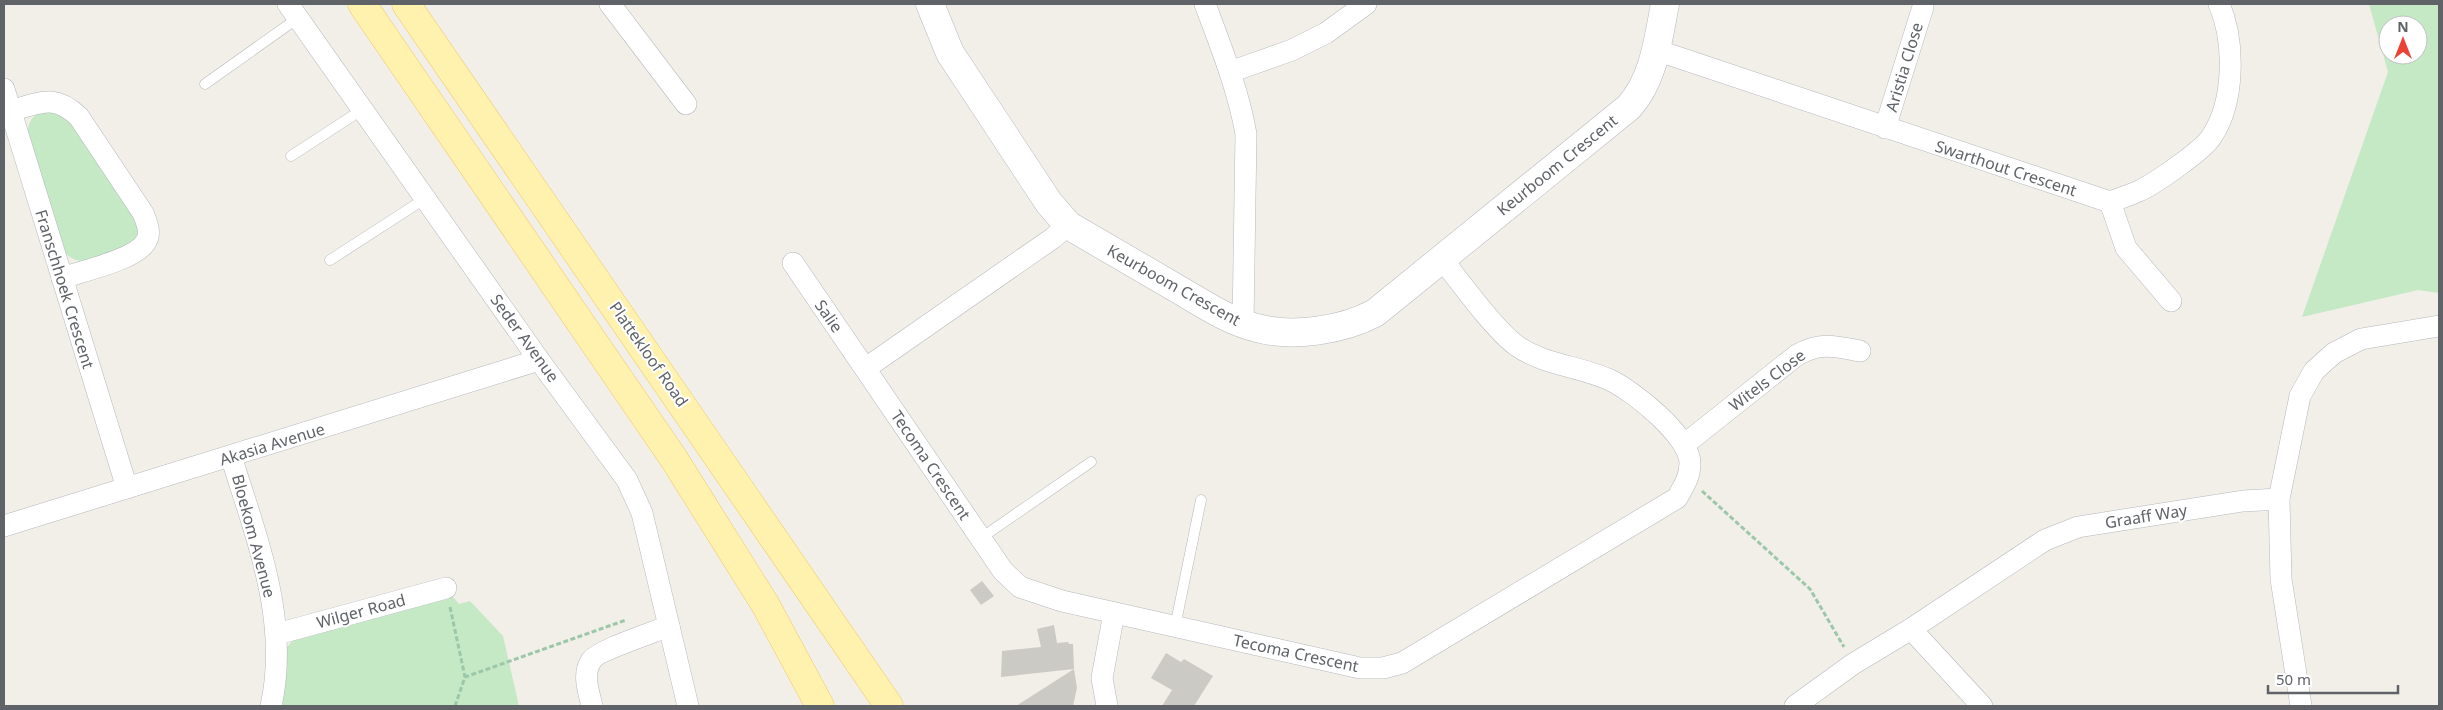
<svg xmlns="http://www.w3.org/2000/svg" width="2443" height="710" font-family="'Noto Sans',sans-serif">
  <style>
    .green { fill: #c5e8c5; fill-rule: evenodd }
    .building { fill: #cccac5 }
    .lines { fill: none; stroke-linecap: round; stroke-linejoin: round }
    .lane-casing { stroke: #b5b8bc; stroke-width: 11 }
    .street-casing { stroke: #b5b8bc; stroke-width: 22 }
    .secondary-casing { stroke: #b6babf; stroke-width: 29 }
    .primary-casing { stroke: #f2c960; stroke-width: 29 }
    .path { stroke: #9cc7a9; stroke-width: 3; stroke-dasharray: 5 2.5; stroke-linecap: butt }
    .lane { stroke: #fff; stroke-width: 10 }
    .street { stroke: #fff; stroke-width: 21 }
    .secondary { stroke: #fff; stroke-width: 28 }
    .primary { stroke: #fff2af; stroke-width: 28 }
    .labels { text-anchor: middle; stroke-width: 4; stroke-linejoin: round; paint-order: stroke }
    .street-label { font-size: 16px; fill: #5f6368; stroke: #fff }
  </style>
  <rect width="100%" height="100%" fill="#f1efe8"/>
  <g class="green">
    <path d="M2369,4H2439V293L2418,290L2302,317L2388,72ZM2388,25H2418V55H2388Z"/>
    <path d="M43,111L63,113L137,215L140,229L133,244C112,252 77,275 62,248L28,135C28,122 31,117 43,111Z"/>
    <path d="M453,597L459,604L470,601L503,636L519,706H277L285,650L293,640Z"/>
  </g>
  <g class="building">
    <path d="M982,581L994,596L981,605L970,590Z"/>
    <path d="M1054,625L1057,643L1068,642L1069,644H1073L1074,669L1001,677L1002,651L1041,647L1037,629Z"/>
    <path d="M1166,653L1181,662L1184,659L1213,676L1194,706H1162L1172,690L1151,678Z"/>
    <path d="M1074,669L1077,688L1073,706H1016Z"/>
  </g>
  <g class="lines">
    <defs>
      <g id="lane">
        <path d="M205,84L298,18"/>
        <path d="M291,156L363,109"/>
        <path d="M330,260L426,198"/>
        <path d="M981,538L1091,462"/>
        <path d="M1175,627L1201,500"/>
      </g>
      <g id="street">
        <path d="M288,4L539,360L627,480L642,513L688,706"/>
        <path d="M610,4L686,104"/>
        <path d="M1205,4C1221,47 1238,89 1246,134L1243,324"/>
        <path d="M1656,50L2110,202C2120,198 2130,195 2139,191C2154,184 2204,150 2212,136C2235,101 2235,41 2219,4"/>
        <path d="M1230,72L1292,50L1326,33L1366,4"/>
        <path d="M4,89L127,488"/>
        <path d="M10,111C40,103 54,93 79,117L143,213C147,223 152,234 145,243C134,260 82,271 62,278"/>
        <path d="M1885,128L1923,7"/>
        <path d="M2110,202L2126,248L2171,301"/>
        <path d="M793,263L1003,571L1020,587L1062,601L1360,668H1383L1402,663L1677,498C1684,486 1690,477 1690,463C1689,435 1633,391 1610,380C1580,366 1544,365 1517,346C1494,329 1461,283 1442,259"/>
        <path d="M866,368L1053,238L1068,225"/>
        <path d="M1685,444L1797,355C1821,342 1834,346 1860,351"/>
        <path d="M231,456C256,537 290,620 271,706"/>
        <path d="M4,526L539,360"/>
        <path d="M1911,629L1982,706"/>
        <path d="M277,634L446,588"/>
        <path d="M592,706C589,692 582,675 591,661C596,651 655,632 669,626"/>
        <path d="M1107,706L1102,678L1114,613"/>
        <path d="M1795,706L1853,664L1911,629L2045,540L2078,527L2243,501L2279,499"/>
        <path d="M2301,706L2281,579L2279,499L2300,396L2314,371L2334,353L2361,339L2439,326"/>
      </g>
      <path id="secondary" d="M930,4L950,53L1049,203L1068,225C1104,246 1140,267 1176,288C1202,303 1228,321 1257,328C1293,338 1343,330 1375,313L1629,107C1654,79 1658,40 1665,4"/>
      <g id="primary">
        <path d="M362,4L674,459L765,604L820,706"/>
        <path d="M406,4L889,706"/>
      </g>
    </defs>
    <use href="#lane" class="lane-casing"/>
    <use href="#street" class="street-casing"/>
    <use href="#secondary" class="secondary-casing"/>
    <use href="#primary" class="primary-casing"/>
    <g class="path">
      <path d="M1702,491L1810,589L1844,647"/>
      <path d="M450,607L465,677"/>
      <path d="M455,706L465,677L626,620"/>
    </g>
    <use href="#lane" class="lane"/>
    <use href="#street" class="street"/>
    <use href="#secondary" class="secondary"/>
    <use href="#primary" class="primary"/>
  </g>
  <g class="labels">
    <g class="street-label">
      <text transform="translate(1904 67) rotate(-73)" y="6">Aristia Close</text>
      <text transform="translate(1557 165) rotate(-39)" y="6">Keurboom Crescent</text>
      <text transform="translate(2006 168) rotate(18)" y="6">Swarthout Crescent</text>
      <text transform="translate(1174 285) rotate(29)" y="6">Keurboom Crescent</text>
      <text transform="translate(65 289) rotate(73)" y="6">Franschhoek Crescent</text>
      <text transform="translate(829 316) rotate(55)" y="6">Salie</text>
      <text transform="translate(525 338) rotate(54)" y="6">Seder Avenue</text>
      <text transform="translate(649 354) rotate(55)" y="6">Plattekloof Road</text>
      <text transform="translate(1767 380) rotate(-37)" y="6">Witels Close</text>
      <text transform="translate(272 444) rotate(-17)" y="6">Akasia Avenue</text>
      <text transform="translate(931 465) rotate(56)" y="6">Tecoma Crescent</text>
      <text transform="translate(2146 516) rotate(-9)" y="6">Graaff Way</text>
      <text transform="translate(254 536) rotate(75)" y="6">Bloekom Avenue</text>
      <text transform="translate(361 611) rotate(-15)" y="6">Wilger Road</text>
      <text transform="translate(1296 653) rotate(12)" y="6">Tecoma Crescent</text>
    </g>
  </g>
  <rect width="2443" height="710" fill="none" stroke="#5f6368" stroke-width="10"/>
  <g transform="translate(2403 40)"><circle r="24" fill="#ffffff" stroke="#bfc1c3"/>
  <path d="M0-4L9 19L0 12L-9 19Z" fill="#ea4335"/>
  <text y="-8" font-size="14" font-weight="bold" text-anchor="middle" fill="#5f6368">N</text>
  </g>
  <path d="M2268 685v8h130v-8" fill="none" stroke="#5f6368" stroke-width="2.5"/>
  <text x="2276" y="685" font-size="15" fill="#5f6368" stroke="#ffffff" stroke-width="4" paint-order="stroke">50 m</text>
</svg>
